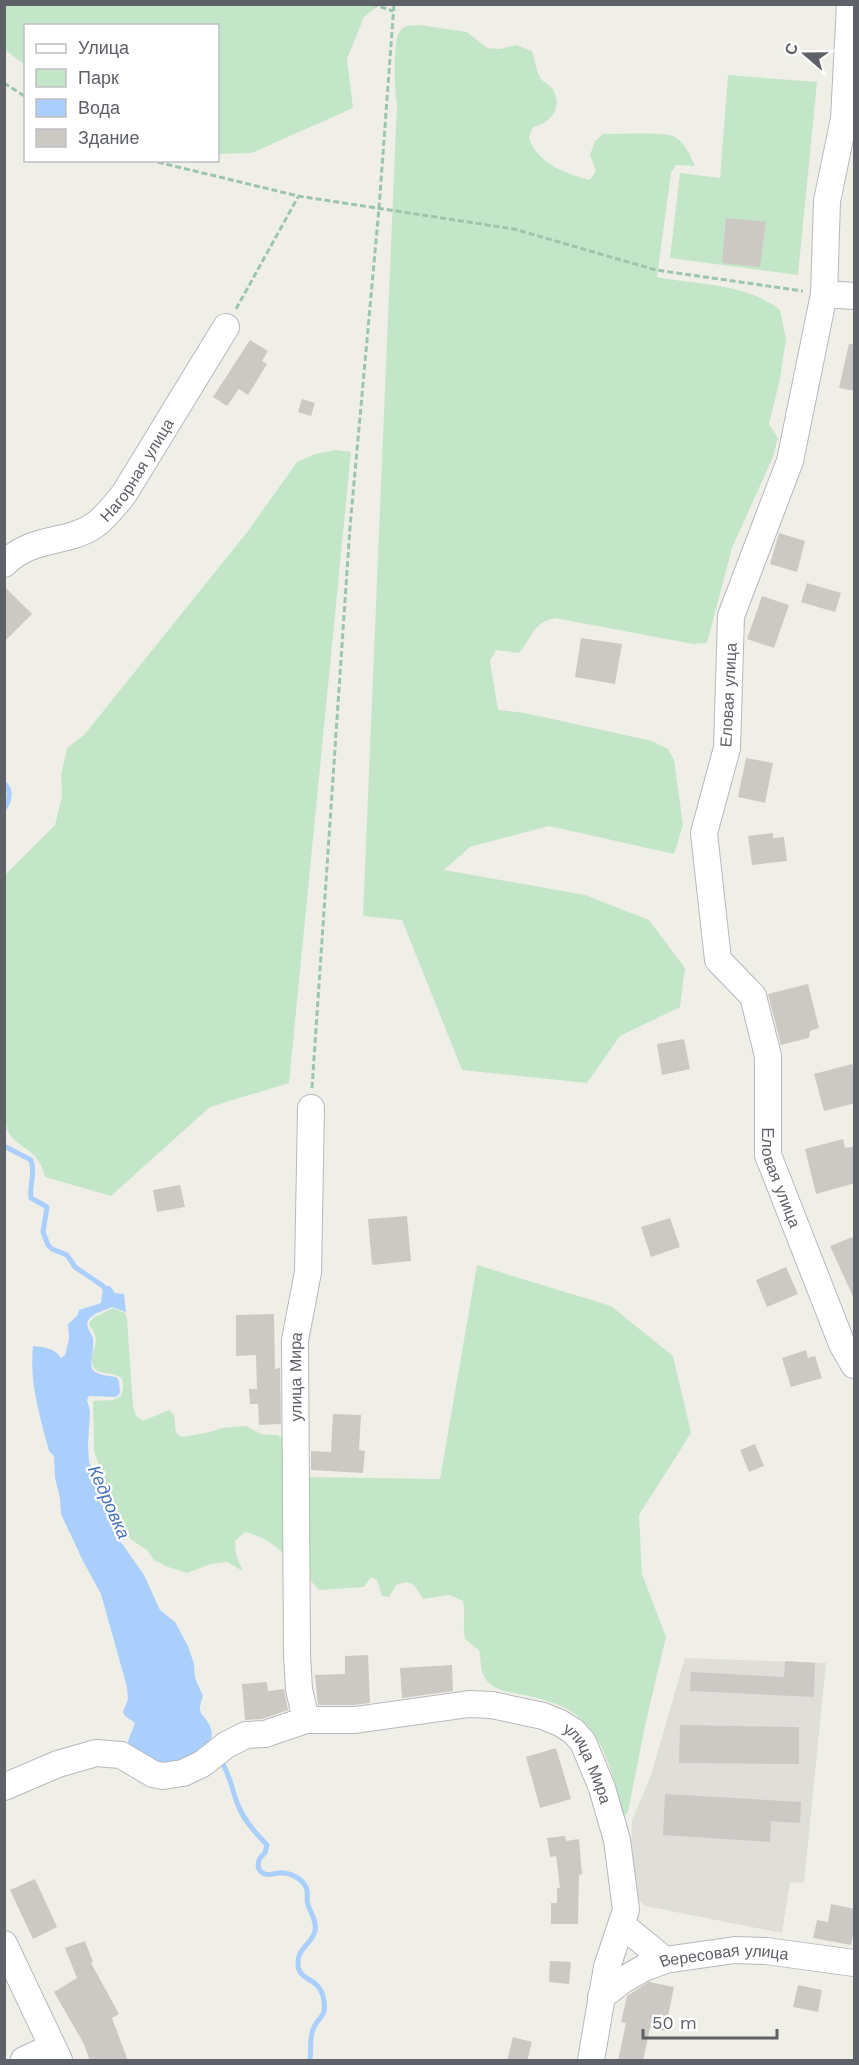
<svg xmlns="http://www.w3.org/2000/svg" width="859" height="2065" font-family="'Work Sans',sans-serif">
  <style>
    .industrial { fill: #dfded9 }
    .green { fill: #c4e6c8 }
    .water { fill: #aacffd }
    .lines { fill: none; stroke-linecap: round; stroke-linejoin: round }
    .stream { stroke: #aacffd; stroke-width: 5 }
    .building { fill: #ccc9c4 }
    .minor-casing { stroke: #b7b8bd; stroke-width: 28 }
    .path { stroke: #9cc5ad; stroke-width: 3; stroke-dasharray: 6 3; stroke-linecap: butt }
    .minor { stroke: #fff; stroke-width: 26 }
    .labels { text-anchor: middle; stroke-width: 4.5; stroke-linejoin: round; paint-order: stroke }
    .street-label { font-size: 16px; fill: #5e6167; stroke: #fff }
    .water-label { font-size: 18px; font-style: italic; fill: #4872b9; stroke: #fff }
  </style>
  <rect width="100%" height="100%" fill="#f0efe7"/>
  <path class="industrial" d="M685,1658L826,1663L804,1883L790,1882L782,1933L645,1906L630,1893L632,1820L650,1778Z"/>
  <g class="green">
    <path d="M5,4H379V5L364,17L347,59L353,108L252,153L218,154V26H26L25,65L5,50Z"/>
    <path d="M419,25L467,32L487,48L500,49L516,45L532,51C535,59 536,71 541,79C544,82 549,85 552,88C564,107 551,123 533,127L529,137C536,163 566,174 590,180L596,171L590,155L595,141L603,134C617,134 664,132 673,136C685,142 690,155 695,166L676,165L671,173L657,277C697,285 747,283 780,310L786,339L780,379L769,424L778,438L773,457L732,548L707,643L693,644L555,618C531,624 533,637 519,653L496,650L490,661L498,710L525,713L652,741L668,749L674,760L683,825L674,854L549,826L470,847L444,870L585,895L649,920L685,968L680,1007L620,1036L587,1083L462,1070L402,920L363,916L397,103C394,90 393,44 399,33C400,30 403,28 406,26Z"/>
    <path d="M728,75L817,82L798,275L670,258L680,173L720,178Z"/>
    <path d="M336,450L351,452L289,1083L210,1107L111,1196L45,1177C38,1146 16,1150 7,1129C6,1124 6,1119 5,1114V875L55,825L62,796L61,775L67,748L84,735L248,531L297,462L315,454Z"/>
    <path d="M477,1265L611,1306L673,1356L691,1433L639,1515L642,1574L666,1637L646,1721L628,1812L624,1816C613,1780 606,1734 572,1712C560,1704 542,1699 529,1696C511,1692 489,1692 482,1672C480,1665 481,1657 479,1650L465,1639C462,1626 466,1614 463,1601L449,1595L423,1599L414,1585L406,1582L396,1585L389,1597L382,1596L377,1580L371,1577L364,1587L319,1590L309,1579L307,1477L440,1479Z"/>
    <path d="M113,1308L125,1313L127,1319L133,1406L136,1416L143,1421L169,1410L174,1415L176,1433L181,1437L206,1433L222,1428L246,1426L261,1434L277,1435L285,1439L287,1450L283,1553C271,1542 261,1536 245,1532L235,1541L236,1555L243,1571L227,1562L211,1564L187,1573L168,1567L154,1560L147,1550L133,1541L121,1530L94,1451L93,1401L113,1400L121,1396C132,1365 101,1379 94,1368C89,1360 95,1349 96,1340C96,1332 90,1329 89,1323L93,1318Z"/>
  </g>
  <path class="water" d="M106,1286H110L115,1293L124,1294L126,1312L112,1307C105,1310 91,1314 88,1321C85,1328 92,1332 93,1339C95,1364 79,1373 116,1377L119,1381L120,1393L116,1397L89,1396L87,1400L90,1411L88,1446L89,1462L108,1510L114,1532L144,1575L160,1610L175,1622L188,1646L194,1664L195,1678L203,1696C195,1718 205,1711 211,1729C215,1741 203,1754 193,1760C185,1765 167,1764 156,1765L130,1748L128,1741L135,1723L125,1716L123,1712L128,1699L127,1687L101,1594L83,1561L61,1514L60,1498L55,1478L54,1456L49,1451C40,1416 29,1383 33,1346C44,1347 55,1348 61,1358L65,1355L69,1339L68,1324L77,1316L79,1310L101,1303L103,1288Z"/>
  <g class="lines">
    <g class="stream">
      <path d="M4,783C12,791 10,800 4,809"/>
      <path d="M4,1146L31,1160C36,1174 29,1184 31,1198L47,1207L43,1232L48,1245L52,1249L67,1255L75,1267L103,1286L107,1292"/>
      <path d="M220,1759C231,1776 231,1788 238,1805C244,1821 255,1832 267,1845L265,1853C258,1858 254,1870 265,1874C271,1876 277,1872 284,1873C293,1874 306,1881 307,1891C308,1896 306,1900 308,1905C311,1913 317,1922 315,1931C312,1944 298,1948 298,1962C297,1982 318,1976 323,1996C329,2021 315,2016 312,2033C310,2042 311,2051 310,2060"/>
    </g>
  </g>
  <g class="building">
    <path d="M726,218L766,222L760,267L722,263Z"/>
    <path d="M250,340L268,351L262,361L267,364L248,395L239,389L227,406L213,397Z"/>
    <path d="M849,344H855V391L839,388Z"/>
    <path d="M302,399L315,403L311,416L298,412Z"/>
    <path d="M779,533L805,541L797,572L770,564Z"/>
    <path d="M807,583L841,593L835,612L801,602Z"/>
    <path d="M4,586L32,614L4,642Z"/>
    <path d="M762,596L789,605L774,648L747,639Z"/>
    <path d="M581,638L622,644L615,684L575,677Z"/>
    <path d="M746,758L773,763L765,803L738,797Z"/>
    <path d="M773,833V838L784,837L787,861L752,865L748,836Z"/>
    <path d="M808,984L819,1028L810,1031L809,1038L781,1045L768,994Z"/>
    <path d="M684,1039L690,1069L662,1075L657,1044Z"/>
    <path d="M852,1064L855,1075V1103L824,1111L814,1074Z"/>
    <path d="M843,1139L845,1148L855,1146V1183L816,1194L805,1149Z"/>
    <path d="M180,1185L185,1207L157,1212L153,1190Z"/>
    <path d="M407,1216L411,1261L372,1265L368,1219Z"/>
    <path d="M670,1218L680,1247L651,1257L641,1227Z"/>
    <path d="M855,1236V1301L830,1246Z"/>
    <path d="M786,1267L798,1294L767,1307L756,1280Z"/>
    <path d="M274,1314L275,1369L280,1368L281,1424L259,1425L258,1404H250L249,1389H257L256,1355L236,1356V1315Z"/>
    <path d="M806,1350L808,1358L815,1356L822,1378L791,1387L782,1358Z"/>
    <path d="M333,1414L361,1415L359,1450L365,1451L363,1473L311,1470V1451L331,1452Z"/>
    <path d="M755,1444L764,1466L749,1472L740,1450Z"/>
    <path d="M368,1655L370,1703L354,1705H318L315,1675L345,1674V1656Z"/>
    <path d="M785,1661L815,1663L814,1697L690,1691L691,1672L784,1677Z"/>
    <path d="M452,1665L453,1691L402,1698L400,1668Z"/>
    <path d="M267,1682L268,1691L284,1689L288,1710L262,1719L245,1720L242,1684Z"/>
    <path d="M680,1725L799,1727V1764L679,1763Z"/>
    <path d="M556,1748L571,1799L540,1808L526,1757Z"/>
    <path d="M665,1794L801,1802L800,1823L771,1821L770,1842L663,1835Z"/>
    <path d="M565,1836L566,1841L579,1839L582,1874L579,1875L578,1924H551V1903H557V1888H560L556,1856L550,1857L547,1838Z"/>
    <path d="M35,1879L57,1927L33,1939L10,1890Z"/>
    <path d="M831,1904L855,1909V1925L851,1945L813,1938L817,1920L828,1922Z"/>
    <path d="M85,1941L93,1962L91,1963L119,2014L112,2018L128,2061H90L84,2044L54,1992L77,1978L65,1948Z"/>
    <path d="M550,1961L571,1962L569,1984L549,1982Z"/>
    <path d="M649,1982L674,1987L665,2031L650,2028L643,2061H618L626,2023L621,2022L627,1996Z"/>
    <path d="M798,1985L822,1990L818,2012L793,2007Z"/>
    <path d="M513,2037L532,2042L527,2061H507Z"/>
  </g>
  <g class="lines">
    <defs>
      <g id="minor">
        <path id="s1" d="M850,4L844,119L827,201L824,294L790,461L731,616L727,748L704,833L718,960L753,996L768,1056V1155L842,1344L854,1365"/>
        <path d="M824,294L854,296"/>
        <path id="s2" d="M4,564C33,535 66,545 95,525C106,517 115,505 124,494L226,327"/>
        <path id="s3" d="M306,1720L299,1689L297,1655L295,1340L308,1272L311,1108"/>
        <path id="s4" d="M4,1787L58,1764L96,1753L121,1755L153,1774L163,1776L183,1773L202,1764L226,1745L246,1735L265,1734L306,1720H355L469,1704L492,1705L543,1716L560,1723L573,1731L583,1742L602,1788L617,1840L626,1910L607,1967L591,2060"/>
        <path d="M622,1925L665,1960"/>
        <path d="M4,1944L59,2060"/>
        <path id="s5" d="M601,1997L623,1980L644,1968L665,1960L735,1950L766,1951L854,1963"/>
        <path d="M24,2060L52,2047"/>
      </g>
    </defs>
    <use href="#minor" class="minor-casing"/>
    <g class="path">
      <path d="M372,4L393,11"/>
      <path d="M4,83L26,97"/>
      <path d="M149,160L298,196L514,229L656,270L803,291"/>
      <path d="M236,309L298,197"/>
      <path d="M312,1088L350,527L379,208L394,4"/>
    </g>
    <use href="#minor" class="minor"/>
  </g>
  <g class="labels">
    <g class="street-label">
      <text dy="6" stroke="none"><textPath href="#s2" startOffset="170">Нагорная улица</textPath></text>
      <text transform="translate(728 695) rotate(-87)" y="6">Еловая улица</text>
      <text dy="6" stroke="none"><textPath href="#s1" startOffset="1212">Еловая улица</textPath></text>
      <text dy="6" stroke="none"><textPath href="#s3" startOffset="344">улица Мира</textPath></text>
      <text dy="6" stroke="none"><textPath href="#s4" startOffset="636">улица Мира</textPath></text>
      <text dy="6" stroke="none"><textPath href="#s5" startOffset="134">Вересовая улица</textPath></text>
    </g>
    <g class="water-label">
      <text transform="translate(109 1502) rotate(66)" y="6">Кедровка</text>
    </g>
  </g>
  <rect width="859" height="2065" fill="none" stroke="#5e6167" stroke-width="12"/>
  <rect x="24" y="24" width="195" height="138" fill="#ffffff" stroke="#bfc0c2" stroke-width="1.5"/>
  <rect x="36" y="44" width="30" height="9" fill="#ffffff" stroke="#bfc0c2" stroke-width="1.5"/>
  <text x="78" y="54" font-size="18" fill="#5e6167">Улица</text>
  <rect x="36" y="69" width="30" height="18" fill="#c4e6c8" stroke="#bfc0c2" stroke-width="1.5"/>
  <text x="78" y="84" font-size="18" fill="#5e6167">Парк</text>
  <rect x="36" y="99" width="30" height="18" fill="#aacffd" stroke="#bfc0c2" stroke-width="1.5"/>
  <text x="78" y="114" font-size="18" fill="#5e6167">Вода</text>
  <rect x="36" y="129" width="30" height="18" fill="#ccc9c4" stroke="#bfc0c2" stroke-width="1.5"/>
  <text x="78" y="144" font-size="18" fill="#5e6167">Здание</text>
  <g transform="translate(805 54) rotate(290)" stroke="#ffffff" stroke-width="4.5" paint-order="stroke">
  <path d="M0-4.5L10 22L0 15L-10 22Z" fill="#5e6167"/>
  <text y="-9" font-size="16" font-weight="bold" text-anchor="middle" fill="#5e6167">С</text>
  </g>
  <path d="M643 2029v9h134v-9" fill="none" stroke="#5e6167" stroke-width="3"/>
  <text x="652" y="2029" font-size="18" fill="#5e6167" stroke="#ffffff" stroke-width="4.5" paint-order="stroke">50 m</text>
</svg>
